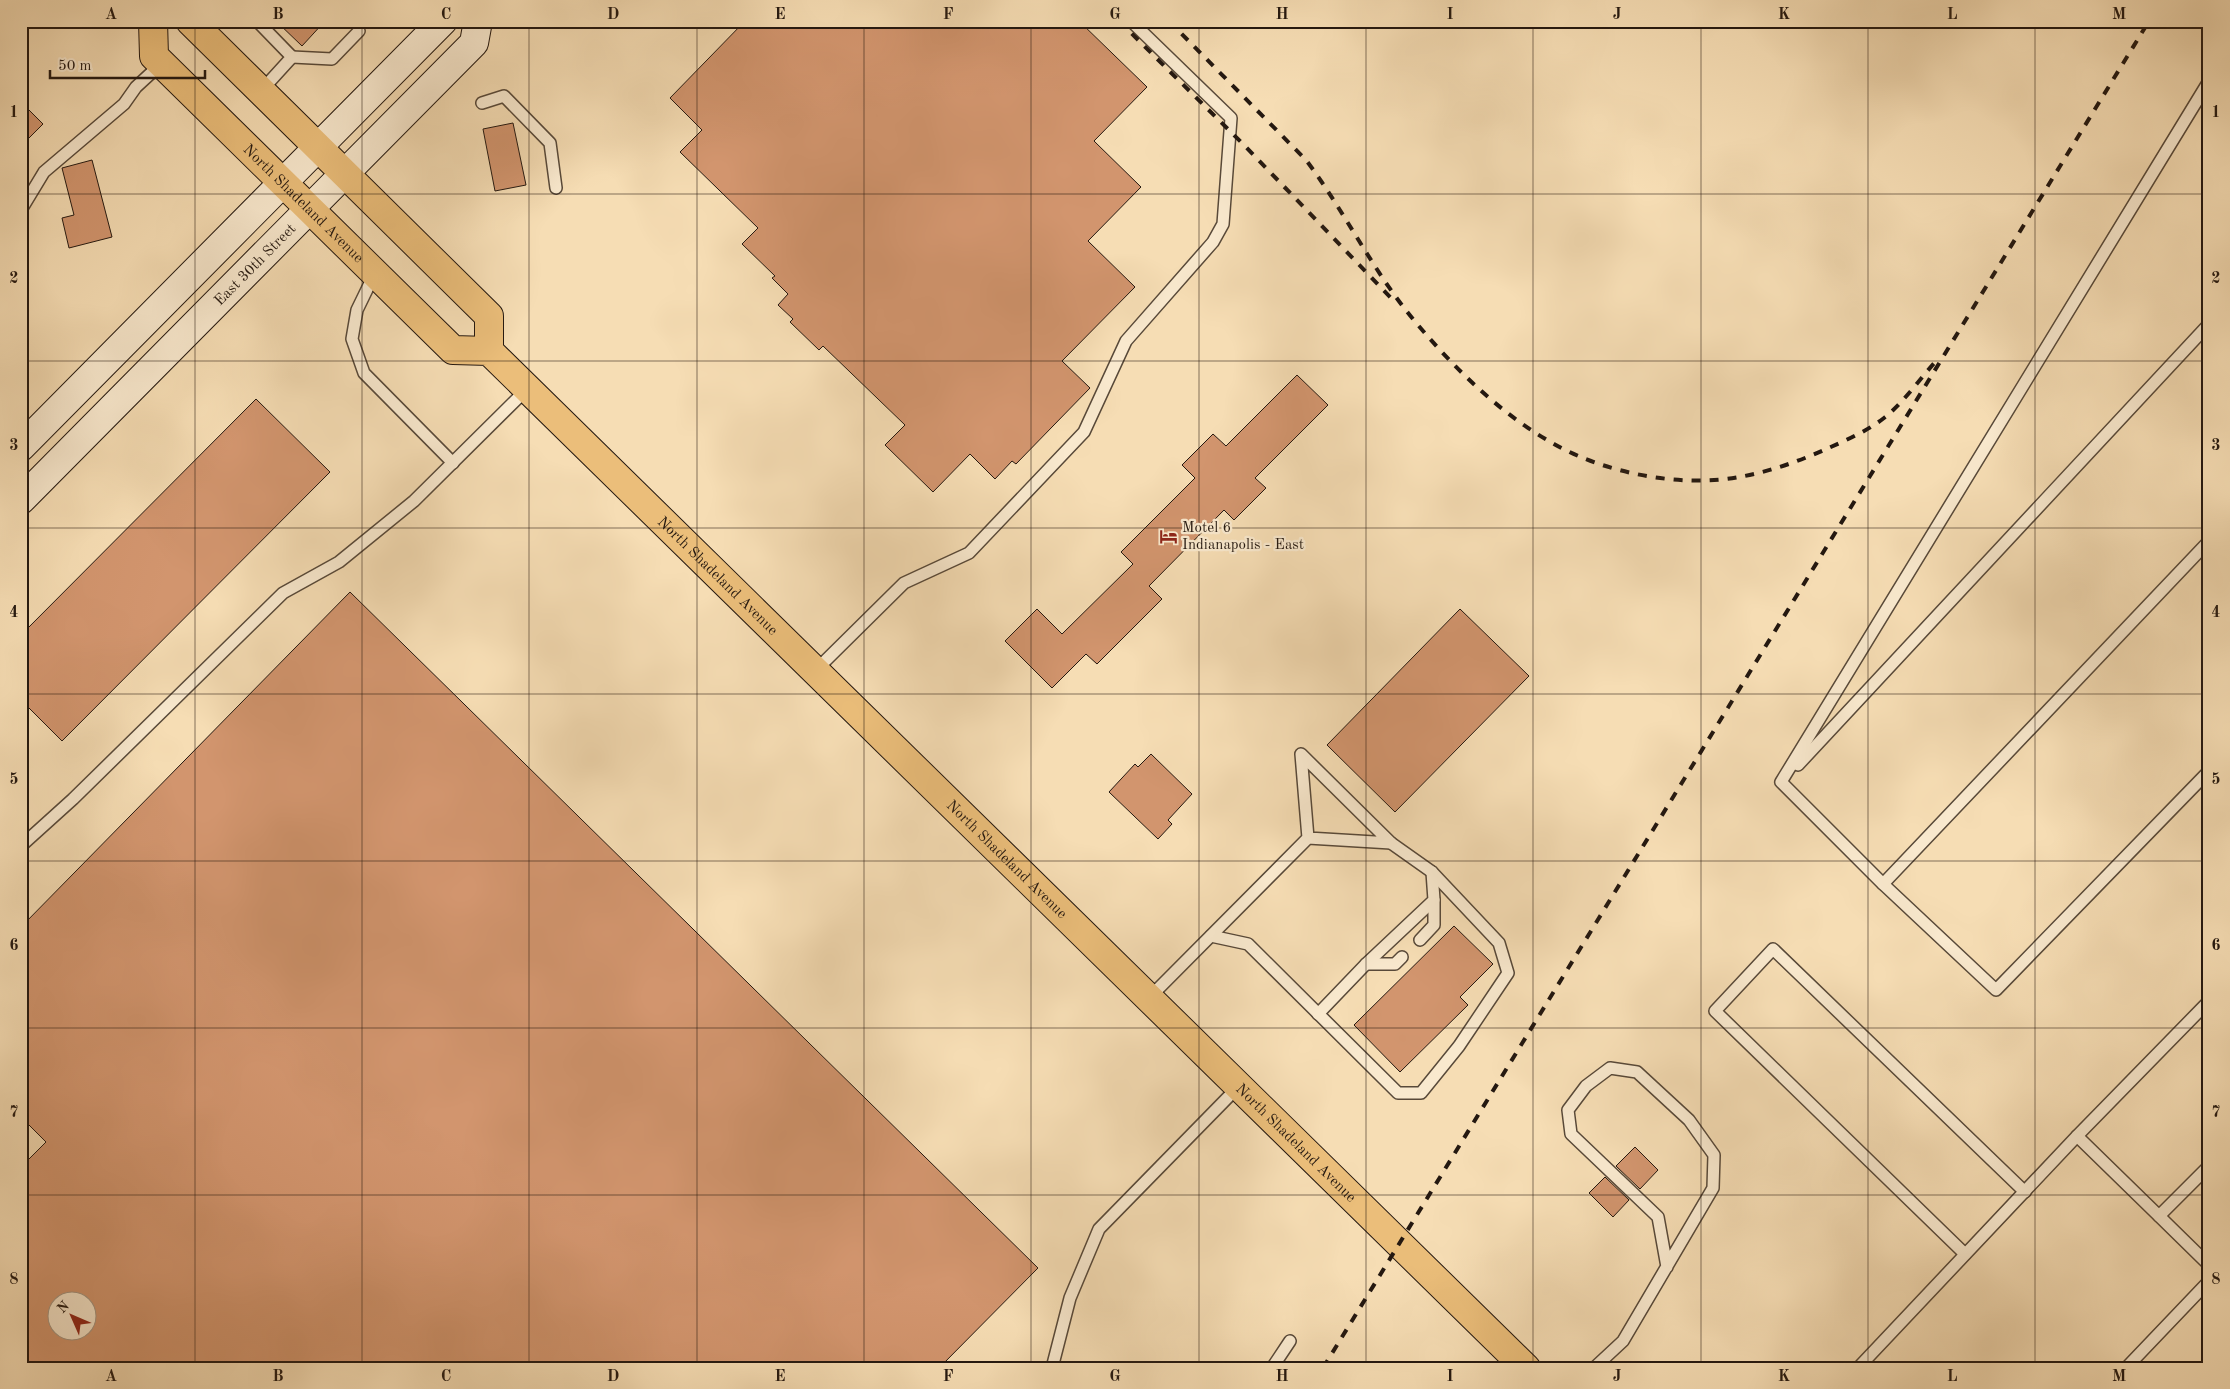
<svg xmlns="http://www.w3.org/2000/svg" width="2230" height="1389" font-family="'Old Standard TT',serif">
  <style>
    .building { fill: #d2956e; stroke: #241810; fill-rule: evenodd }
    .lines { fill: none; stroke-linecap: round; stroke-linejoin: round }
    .service-casing { stroke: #584939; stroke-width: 14 }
    .secondary-casing { stroke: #241810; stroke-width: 30 }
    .primary-casing { stroke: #241810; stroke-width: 30 }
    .service { stroke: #f9e9ce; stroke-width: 11 }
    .secondary { stroke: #f9e9ce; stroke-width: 28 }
    .primary { stroke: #ebbe7a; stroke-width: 28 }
    .rail { stroke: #241810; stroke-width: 4; stroke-dasharray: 9 9; stroke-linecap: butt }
    .grid { fill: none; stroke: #241810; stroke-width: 1; stroke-opacity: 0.55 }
    .labels { text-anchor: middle; stroke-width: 4.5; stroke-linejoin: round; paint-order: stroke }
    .street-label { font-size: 15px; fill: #241810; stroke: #f9e9ce }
    .poi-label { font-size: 15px; fill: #241810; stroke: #f9e9ce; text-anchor: start }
    .neatline { fill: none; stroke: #241810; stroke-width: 2 }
    .grid-label { font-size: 16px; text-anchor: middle; font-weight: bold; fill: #241810 }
  </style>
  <rect width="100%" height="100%" fill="#f6ddb4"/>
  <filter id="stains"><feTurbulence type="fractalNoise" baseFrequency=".004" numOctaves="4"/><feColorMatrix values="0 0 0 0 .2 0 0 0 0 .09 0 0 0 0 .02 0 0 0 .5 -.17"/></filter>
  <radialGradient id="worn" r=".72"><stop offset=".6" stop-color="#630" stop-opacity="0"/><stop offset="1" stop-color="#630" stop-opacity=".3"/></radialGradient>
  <g class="building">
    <path d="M276,21H325L302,46Z"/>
    <path d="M745,21H1079L1147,87L1094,141L1141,187L1088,241L1135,287L1062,361L1090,388L1016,464L1012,461L995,479L970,454L933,492L885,445L905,425L823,346L819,350L790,322L793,319L778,305L788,294L772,278L775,276L742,244L758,228L680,152L702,130L670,98Z"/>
    <path d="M21,102L43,124L21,146Z"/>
    <path d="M513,123L526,185L495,191L483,129Z"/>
    <path d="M92,160L112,237L69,248L62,218L74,215L62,168Z"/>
    <path d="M1297,375L1328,405L1255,478L1266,488L1234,520L1224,510L1149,586L1162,599L1097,664L1086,654L1052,688L1005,641L1037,609L1062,634L1133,564L1121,552L1195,478L1182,465L1213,434L1226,446Z"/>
    <path d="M256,399L330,472L62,741L21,700V635Z"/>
    <path d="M350,592L1038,1268L939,1368H21V1167L46,1142L21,1117V927ZM58,1302H88V1332H58Z"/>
    <path d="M1460,609L1529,676L1395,812L1327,745Z"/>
    <path d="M1151,754L1192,794L1168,820L1172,824L1158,839L1109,792L1135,764L1138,767Z"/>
    <path d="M1454,926L1493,964L1460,997L1468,1005L1400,1072L1354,1025Z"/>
    <path d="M1635,1147L1658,1170L1640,1189L1616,1166Z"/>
    <path d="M1605,1177L1629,1200L1613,1217L1589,1193Z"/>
  </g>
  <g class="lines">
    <defs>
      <g id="service">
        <path d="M257,21L292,57L261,91"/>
        <path d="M292,57L332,59L359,31"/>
        <path d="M2209,81L1781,782L1883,884L1996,990L2209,771"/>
        <path d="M482,103L504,96L550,143L556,188"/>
        <path d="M21,210L44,172L124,104L136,87L162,63"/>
        <path d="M375,273L357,310L352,339L364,373L453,463"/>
        <path d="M815,671L904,583L969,553L1084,432L1126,341L1213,242L1223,224L1231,118L1131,21"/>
        <path d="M1798,765L2209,324"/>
        <path d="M21,846L73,799L283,593L339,562L414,501L527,389"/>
        <path d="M1883,884L2209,541"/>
        <path d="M1211,936L1248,944L1398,1093H1421L1459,1046L1508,973L1499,943L1432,872L1391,843"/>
        <path d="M1420,940L1434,925V900"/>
        <path d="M1366,964H1395L1402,957"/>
        <path d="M1149,998L1308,838L1301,754L1391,843L1308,838"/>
        <path d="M1318,1014L1366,964L1434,900L1432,872"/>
        <path d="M2077,1136L2159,1216L2209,1166"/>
        <path d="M2159,1216L2209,1265"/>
        <path d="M1965,1254L1715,1011L1773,949L2025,1192"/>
        <path d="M1052,1368L1070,1298L1099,1229L1239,1086"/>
        <path d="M1272,1368L1290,1341"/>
        <path d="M1594,1368L1623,1341L1713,1188L1714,1155L1689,1120L1637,1072L1610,1068L1586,1086L1568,1110L1571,1134L1658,1217L1667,1267"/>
        <path d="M1858,1368L2077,1136L2209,1001"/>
        <path d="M2126,1368L2209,1281"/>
      </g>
      <g id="secondary">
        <path d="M21,447L443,21"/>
        <path id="s1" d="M21,500L474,43L478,21"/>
      </g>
      <g id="primary">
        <path id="s2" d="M153,21L154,56L453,350L489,351L1526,1368"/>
        <path d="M190,21L489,316V351"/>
      </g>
    </defs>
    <use href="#service" class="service-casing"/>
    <use href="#secondary" class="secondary-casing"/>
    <use href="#primary" class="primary-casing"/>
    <use href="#service" class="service"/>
    <use href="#secondary" class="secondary"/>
    <use href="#primary" class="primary"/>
    <g class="rail">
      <path d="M1119,21L1246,147L1391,298"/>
      <path d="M1169,21L1306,160C1346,213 1374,274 1418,325C1456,370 1502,415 1554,444C1605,473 1681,488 1739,477C1768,472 1797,462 1824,450C1844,441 1866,432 1884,418C1904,402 1919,380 1936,361"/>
      <path d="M1323,1368L2149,21"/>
    </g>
  </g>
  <path class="grid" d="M195,21V1368M362,21V1368M529,21V1368M697,21V1368M864,21V1368M1031,21V1368M1199,21V1368M1366,21V1368M1533,21V1368M1701,21V1368M1868,21V1368M2035,21V1368M21,194H2209M21,361H2209M21,528H2209M21,694H2209M21,861H2209M21,1028H2209M21,1195H2209"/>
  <defs>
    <symbol id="hotel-bare" viewBox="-9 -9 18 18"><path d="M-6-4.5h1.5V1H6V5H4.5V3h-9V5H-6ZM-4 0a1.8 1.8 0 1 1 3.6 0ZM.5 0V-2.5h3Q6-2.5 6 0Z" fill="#8f2418" stroke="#f9e9ce" stroke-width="2.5" paint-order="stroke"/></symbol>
  </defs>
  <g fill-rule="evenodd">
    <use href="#hotel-bare" x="1156" y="524" width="25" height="25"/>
  </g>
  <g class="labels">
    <g class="street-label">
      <text dy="5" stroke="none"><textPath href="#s2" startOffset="245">North Shadeland Avenue</textPath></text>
      <text dy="5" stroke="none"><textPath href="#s1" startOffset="332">East 30th Street</textPath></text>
      <text dy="5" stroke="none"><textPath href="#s2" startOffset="811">North Shadeland Avenue</textPath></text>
      <text dy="5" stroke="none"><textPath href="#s2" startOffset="1216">North Shadeland Avenue</textPath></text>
      <text dy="5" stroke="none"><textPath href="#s2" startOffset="1621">North Shadeland Avenue</textPath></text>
    </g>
    <g class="poi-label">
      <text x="1182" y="532">Motel 6<tspan x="1182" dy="17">Indianapolis - East</tspan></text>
    </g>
  </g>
  <rect width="2230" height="1389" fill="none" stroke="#f6ddb4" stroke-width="55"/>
  <g transform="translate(72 1316) rotate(315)"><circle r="24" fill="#f9e9ce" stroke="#a49582"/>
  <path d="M0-4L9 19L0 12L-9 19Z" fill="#8f2418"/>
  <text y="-8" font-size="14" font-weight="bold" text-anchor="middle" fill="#241810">N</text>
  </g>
  <path d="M50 70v8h155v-8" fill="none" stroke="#241810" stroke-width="2.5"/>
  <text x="58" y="70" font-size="15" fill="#241810" stroke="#f9e9ce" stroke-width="4" paint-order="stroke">50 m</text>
  <rect x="28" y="28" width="2174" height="1334" class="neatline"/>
  <g class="grid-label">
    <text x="111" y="19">A</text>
    <text x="278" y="19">B</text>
    <text x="446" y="19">C</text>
    <text x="613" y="19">D</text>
    <text x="780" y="19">E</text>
    <text x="948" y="19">F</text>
    <text x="1115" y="19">G</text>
    <text x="1282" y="19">H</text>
    <text x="1450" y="19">I</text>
    <text x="1617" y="19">J</text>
    <text x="1784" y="19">K</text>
    <text x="1952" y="19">L</text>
    <text x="2119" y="19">M</text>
    <text x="14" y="117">1</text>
    <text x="2216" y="117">1</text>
    <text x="14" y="283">2</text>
    <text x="2216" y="283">2</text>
    <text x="14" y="450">3</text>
    <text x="2216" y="450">3</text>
    <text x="14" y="617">4</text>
    <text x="2216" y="617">4</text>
    <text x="14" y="784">5</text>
    <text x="2216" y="784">5</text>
    <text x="14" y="950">6</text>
    <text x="2216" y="950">6</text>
    <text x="14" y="1117">7</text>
    <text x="2216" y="1117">7</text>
    <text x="14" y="1284">8</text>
    <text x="2216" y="1284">8</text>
    <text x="111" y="1381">A</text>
    <text x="278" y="1381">B</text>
    <text x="446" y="1381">C</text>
    <text x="613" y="1381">D</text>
    <text x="780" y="1381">E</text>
    <text x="948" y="1381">F</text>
    <text x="1115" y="1381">G</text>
    <text x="1282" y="1381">H</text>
    <text x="1450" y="1381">I</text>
    <text x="1617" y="1381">J</text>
    <text x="1784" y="1381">K</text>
    <text x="1952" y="1381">L</text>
    <text x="2119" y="1381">M</text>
  </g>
  <rect width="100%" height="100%" filter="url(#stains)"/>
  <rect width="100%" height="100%" fill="url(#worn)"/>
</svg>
